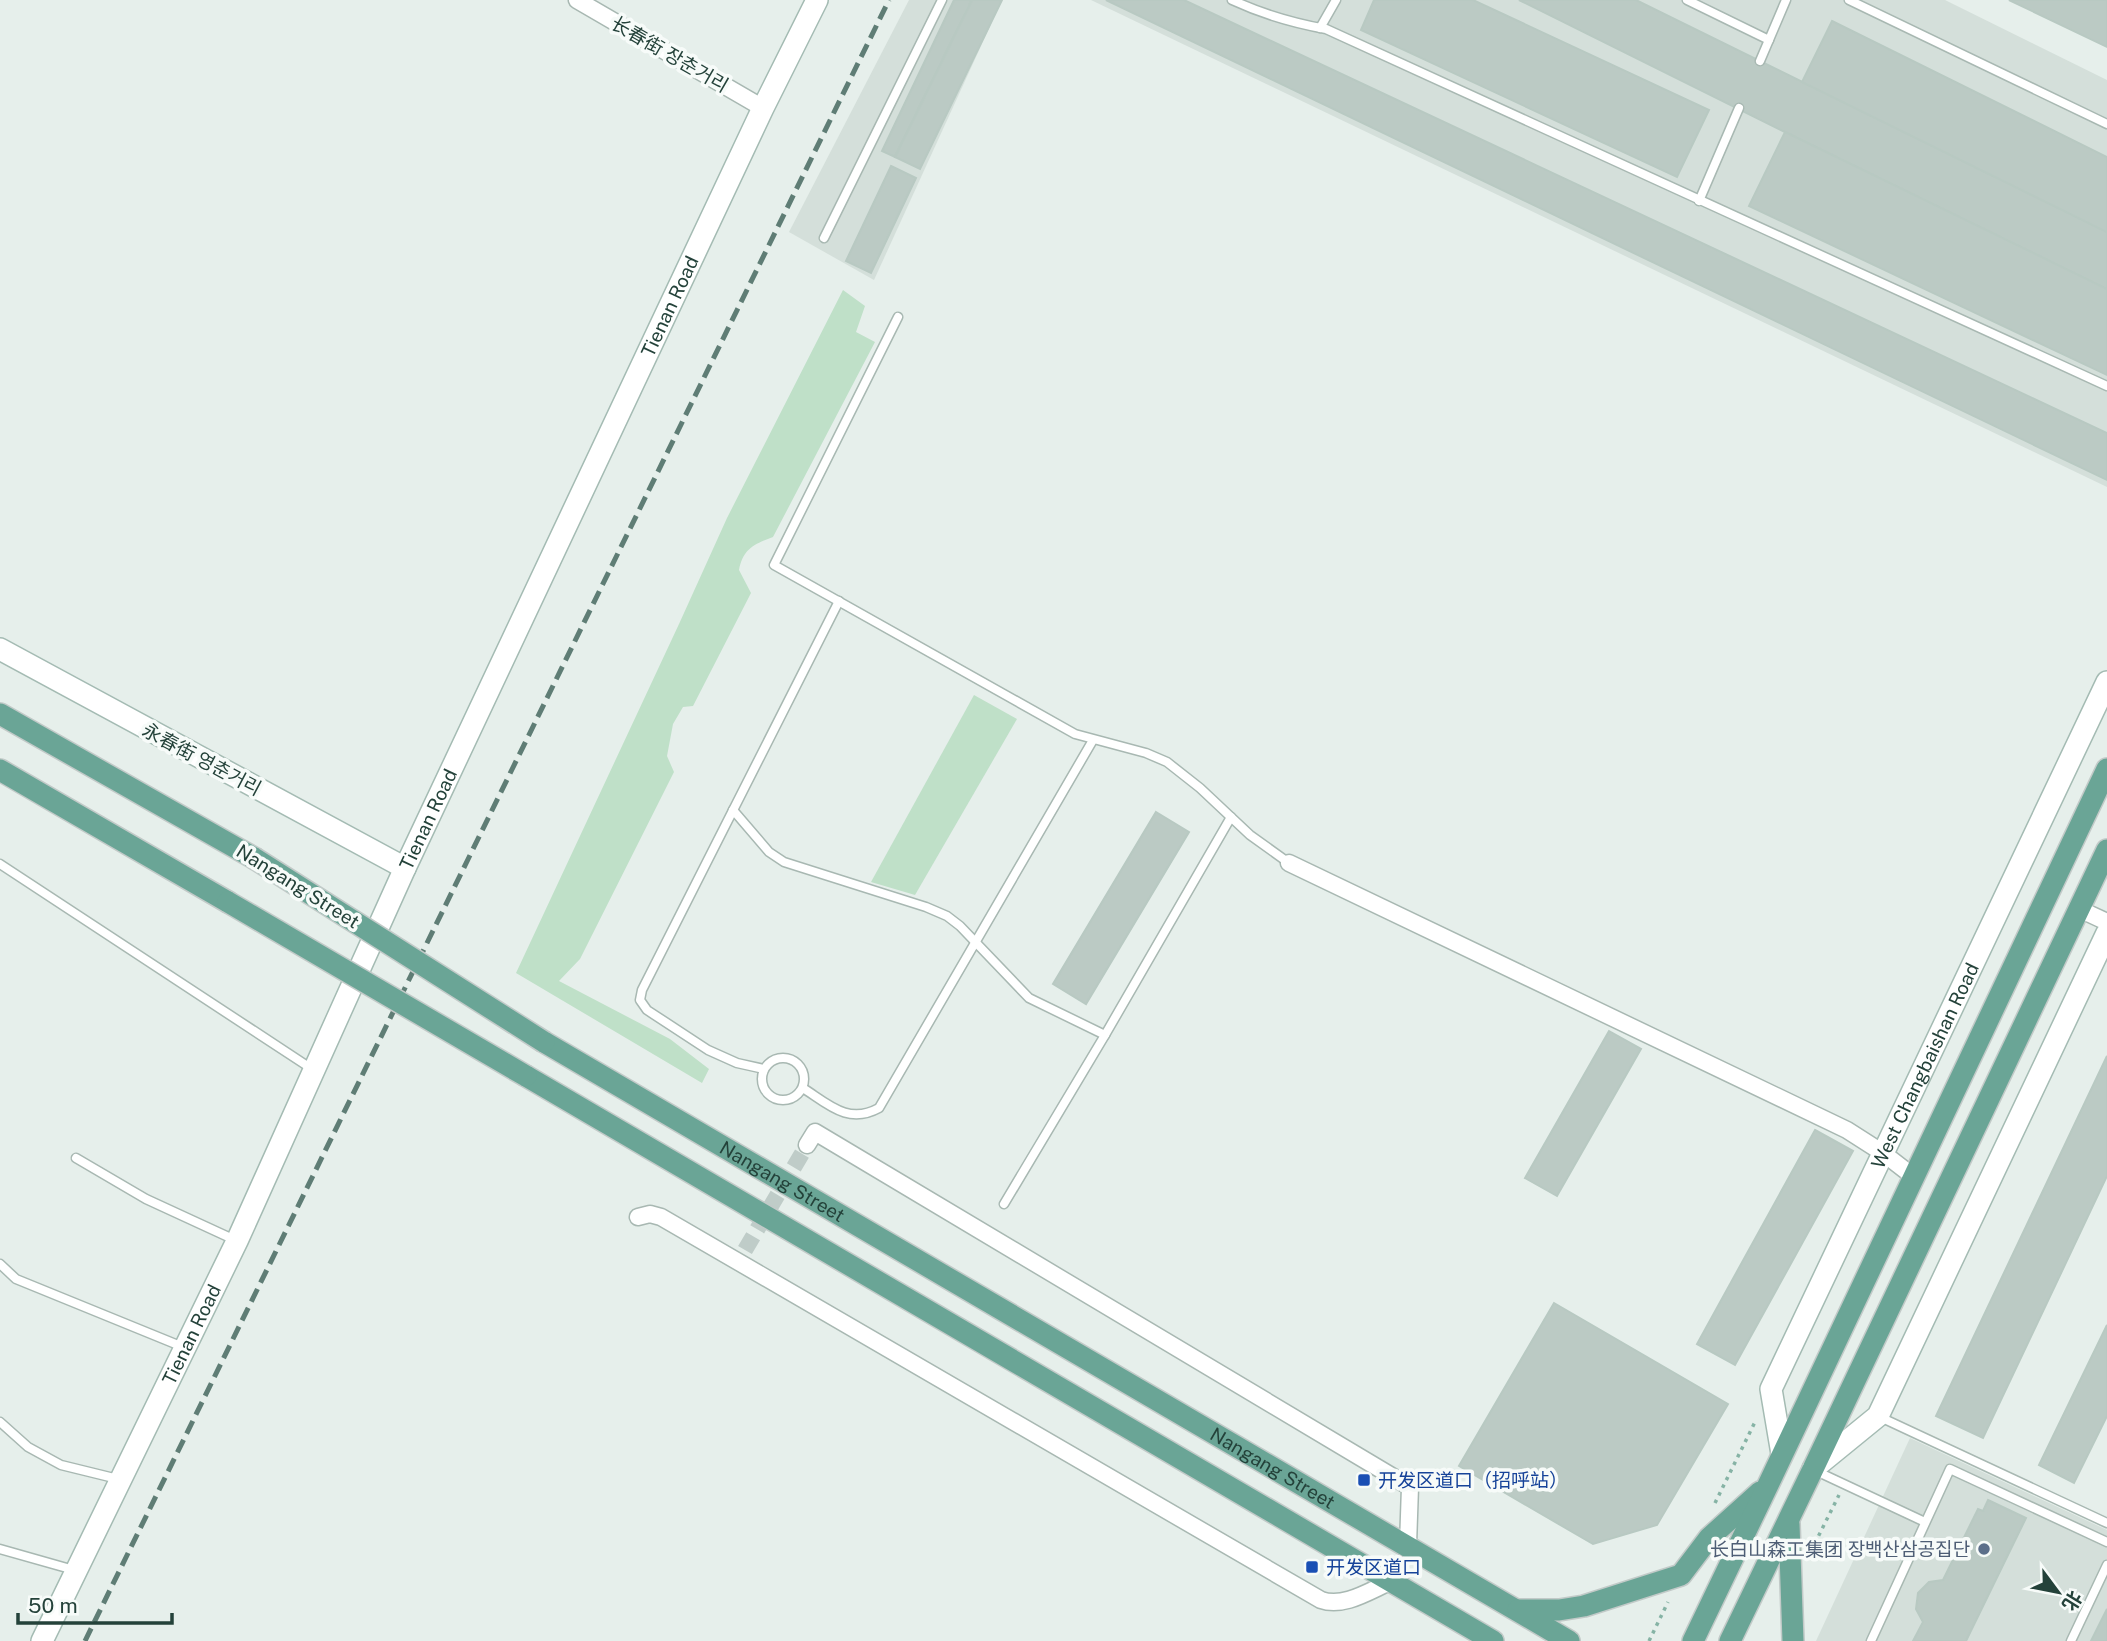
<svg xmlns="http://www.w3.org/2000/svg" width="2107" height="1641" font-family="'Public Sans','Noto Sans SC','Noto Sans KR',sans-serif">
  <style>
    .built { fill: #d4dfda }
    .green { fill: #bfe0c8 }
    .building { fill: #bbcac4; stroke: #b8c9c2; stroke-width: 2 }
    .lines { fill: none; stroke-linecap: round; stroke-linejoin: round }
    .street-tunnel { stroke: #bfccc8; stroke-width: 16; stroke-dasharray: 16 8; stroke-linecap: butt }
    .lane-casing { stroke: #a8b8b2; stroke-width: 11 }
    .street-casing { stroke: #a8b8b2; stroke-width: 19 }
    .secondary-casing { stroke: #a4bbb3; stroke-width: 24 }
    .primary-casing { stroke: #c2cac8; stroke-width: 24 }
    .path { stroke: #86b3a5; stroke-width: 3.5; stroke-dasharray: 3.5 5; stroke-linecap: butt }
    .lane { stroke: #fff; stroke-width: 8 }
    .street { stroke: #fff; stroke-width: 16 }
    .secondary { stroke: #fff; stroke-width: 21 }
    .primary { stroke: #6aa596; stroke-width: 21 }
    .rail { stroke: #5f7d75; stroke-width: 5; stroke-dasharray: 14 7; stroke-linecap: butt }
    .primary-bridge-casing { stroke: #c2cac8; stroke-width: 24; stroke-linecap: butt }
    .primary-bridge { stroke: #6aa596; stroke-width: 21 }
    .transit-dot { fill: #1a4fb4; stroke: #f7fbf9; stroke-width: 2.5 }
    .service-dot { fill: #5c6f8a; stroke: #f7fbf9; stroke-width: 2.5 }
    .labels { text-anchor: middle; stroke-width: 7; stroke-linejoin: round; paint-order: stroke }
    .street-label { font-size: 19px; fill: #24423a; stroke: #f7fbf9 }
    .transit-label { font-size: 19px; fill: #164399; stroke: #f7fbf9; text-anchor: start }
    .service-label { font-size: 19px; fill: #4e5e75; stroke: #f7fbf9; text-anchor: end }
  </style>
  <rect width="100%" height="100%" fill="#e6efeb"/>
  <g class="built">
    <path d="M909,0H1002L874,280L789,232Z"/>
    <path d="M1091,0H1945L2107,80V487Z"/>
    <path d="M1910,1438L2107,1530V1641H1816Z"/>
  </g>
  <g class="green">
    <path d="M843,290L865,306L856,332L875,342L773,537C754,544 743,549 739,570L751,593L693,706L683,707L673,724L667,756L674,772L580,959L559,981L670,1039L709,1069L702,1083L516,973L679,624L727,518Z"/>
    <path d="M974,695L1017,719L915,895L871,882Z"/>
  </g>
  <g class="building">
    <path d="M954,0H972L895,157L882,151Z"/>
    <path d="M972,0H1002L920,169L895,157Z"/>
    <path d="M1106,0H1184L2107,433V480Z"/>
    <path d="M1374,0H1473L1709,110L1677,177L1361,30Z"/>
    <path d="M1519,0H1636L2107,232V289L1785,132Z"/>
    <path d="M2009,0H2107V47Z"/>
    <path d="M1832,21L2107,157V232L1802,82Z"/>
    <path d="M1785,132L2107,289V375L1749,206Z"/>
    <path d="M891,166L916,178L871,273L846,261Z"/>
    <path d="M1156,812L1189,832L1086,1004L1053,984Z"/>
    <path d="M1609,1031L1641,1049L1557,1196L1525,1178Z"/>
    <path d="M2107,1056V1176L1983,1438L1936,1416Z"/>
    <path d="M1815,1130L1853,1151L1735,1365L1697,1344Z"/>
    <path d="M1554,1303L1728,1404L1657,1525L1593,1544L1459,1466Z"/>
    <path d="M2107,1325V1416L2074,1483L2039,1465Z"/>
    <path d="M1988,1500L2026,1518L1966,1641H1913L1923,1622L1916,1609L1918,1593L1929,1582L1943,1580L1978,1509L1983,1511Z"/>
    <path d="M2107,1609V1641H2091Z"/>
  </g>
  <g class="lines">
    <path class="street-tunnel" d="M745,1250L807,1145"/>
    <defs>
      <g id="lane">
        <path d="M1232,0C1262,14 1293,23 1326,29L2107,386"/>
        <path d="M1687,0L1769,40"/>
        <path d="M1849,0L2107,124"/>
        <path d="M1320,28L1336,0"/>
        <path d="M1760,61L1786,0"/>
        <path d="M1699,201L1739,108"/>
        <path d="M824,238L942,0"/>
        <path d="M898,317L774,565L1075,734L1146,753L1167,762L1200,788L1250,835L1289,863"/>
        <path d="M733,810L769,852L784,862L926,907L947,916L960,926L1029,998L1105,1035"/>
        <path d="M0,864L312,1069"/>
        <circle cx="783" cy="1079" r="21"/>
        <path d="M764,1069L737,1063L708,1050L647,1010L640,1000L642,990L839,601"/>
        <path d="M803,1088C828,1104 848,1125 879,1108L1093,740"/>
        <path d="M76,1158L146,1199L235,1240"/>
        <path d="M1004,1204L1105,1035L1231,817"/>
        <path d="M0,1264L16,1279L183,1347"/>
        <path d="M1880,1417L2107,1523"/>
        <path d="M0,1422L28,1447L61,1465L118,1479"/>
        <path d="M1816,1471L1925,1522"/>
        <path d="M0,1549L74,1570"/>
        <path d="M1871,1641L1950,1469L2107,1542"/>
        <path d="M2071,1641L2107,1565"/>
      </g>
      <g id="street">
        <path d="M577,0L763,108"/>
        <path d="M1289,863L1847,1130L1883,1153L1914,1177"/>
        <path d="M2079,909L2107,922"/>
        <path d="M807,1145L815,1132L1410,1487L1408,1545"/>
        <path d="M638,1217L650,1214L661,1217L1321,1600C1344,1608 1369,1591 1390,1582"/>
      </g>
      <g id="secondary">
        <path d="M0,649L405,868"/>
        <path id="s1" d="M1782,1454L1771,1389L2107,682"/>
        <path d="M1813,1469L1878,1416L2107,933"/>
        <path id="s2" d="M42,1641L237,1241L405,868L763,108L817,0"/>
      </g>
      <g id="primary">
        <path d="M0,714L254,858"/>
        <path d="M0,770L228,902"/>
        <path id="s3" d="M544,1042L1569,1641"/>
        <path d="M526,1076L1493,1641"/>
        <path d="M1789,1524L1793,1641"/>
        <path d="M1518,1610H1559L1584,1606L1681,1575L1709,1538L1760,1492"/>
        <path d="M1693,1641L1769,1483L2107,769"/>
        <path d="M1730,1641L1813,1469L2107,850"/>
      </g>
    </defs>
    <use href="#lane" class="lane-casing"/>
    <use href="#street" class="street-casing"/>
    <use href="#secondary" class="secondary-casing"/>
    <use href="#primary" class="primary-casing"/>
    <g class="path">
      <path d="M1715,1503L1755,1422"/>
      <path d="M1811,1551L1839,1495"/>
      <path d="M1649,1641L1668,1602"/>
    </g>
    <use href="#lane" class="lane"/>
    <use href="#street" class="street"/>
    <use href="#secondary" class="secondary"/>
    <use href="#primary" class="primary"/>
    <path class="rail" d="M85,1641L889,0"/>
    <defs>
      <g id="primary-bridge">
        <path d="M254,858L544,1042"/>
        <path d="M228,902L526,1076"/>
      </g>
    </defs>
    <use href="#primary-bridge" class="primary-bridge-casing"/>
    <use href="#primary-bridge" class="primary-bridge"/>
  </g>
  <g class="transit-dot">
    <rect x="1357" y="1473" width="14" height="14" rx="3.5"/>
    <rect x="1305" y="1560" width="14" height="14" rx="3.5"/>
  </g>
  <circle class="service-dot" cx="1984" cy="1549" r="7"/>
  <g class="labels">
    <g class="street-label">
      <text transform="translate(670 54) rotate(30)" y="7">长春街 장춘거리</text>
      <text dy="7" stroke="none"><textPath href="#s2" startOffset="1475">Tienan Road</textPath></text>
      <text transform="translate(202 759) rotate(28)" y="7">永春街 영춘거리</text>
      <text dy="7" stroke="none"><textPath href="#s2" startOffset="908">Tienan Road</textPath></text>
      <text transform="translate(298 886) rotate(32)" y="7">Nangang Street</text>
      <text dy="7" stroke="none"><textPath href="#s1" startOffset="424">West Changbaishan Road</textPath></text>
      <text dy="7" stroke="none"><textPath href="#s3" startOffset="276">Nangang Street</textPath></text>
      <text dy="7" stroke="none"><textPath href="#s2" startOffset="341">Tienan Road</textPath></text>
      <text dy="7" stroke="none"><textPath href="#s3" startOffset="844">Nangang Street</textPath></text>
    </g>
    <g class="transit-label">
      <text x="1378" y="1487">开发区道口（招呼站）</text>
      <text x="1326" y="1574">开发区道口</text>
    </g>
    <g class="service-label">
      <text x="1970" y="1556">长白山森工集团 장백산삼공집단</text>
    </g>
  </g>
  <g transform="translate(2058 1592) rotate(122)" stroke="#f7fbf9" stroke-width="5" paint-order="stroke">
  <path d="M0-5L12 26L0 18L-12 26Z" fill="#24423a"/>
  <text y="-10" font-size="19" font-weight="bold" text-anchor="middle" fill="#24423a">北</text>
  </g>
  <path d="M18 1613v10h154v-10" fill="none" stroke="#24423a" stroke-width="3.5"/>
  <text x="28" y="1613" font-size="21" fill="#24423a" stroke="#f7fbf9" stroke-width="5" paint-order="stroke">50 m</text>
</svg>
